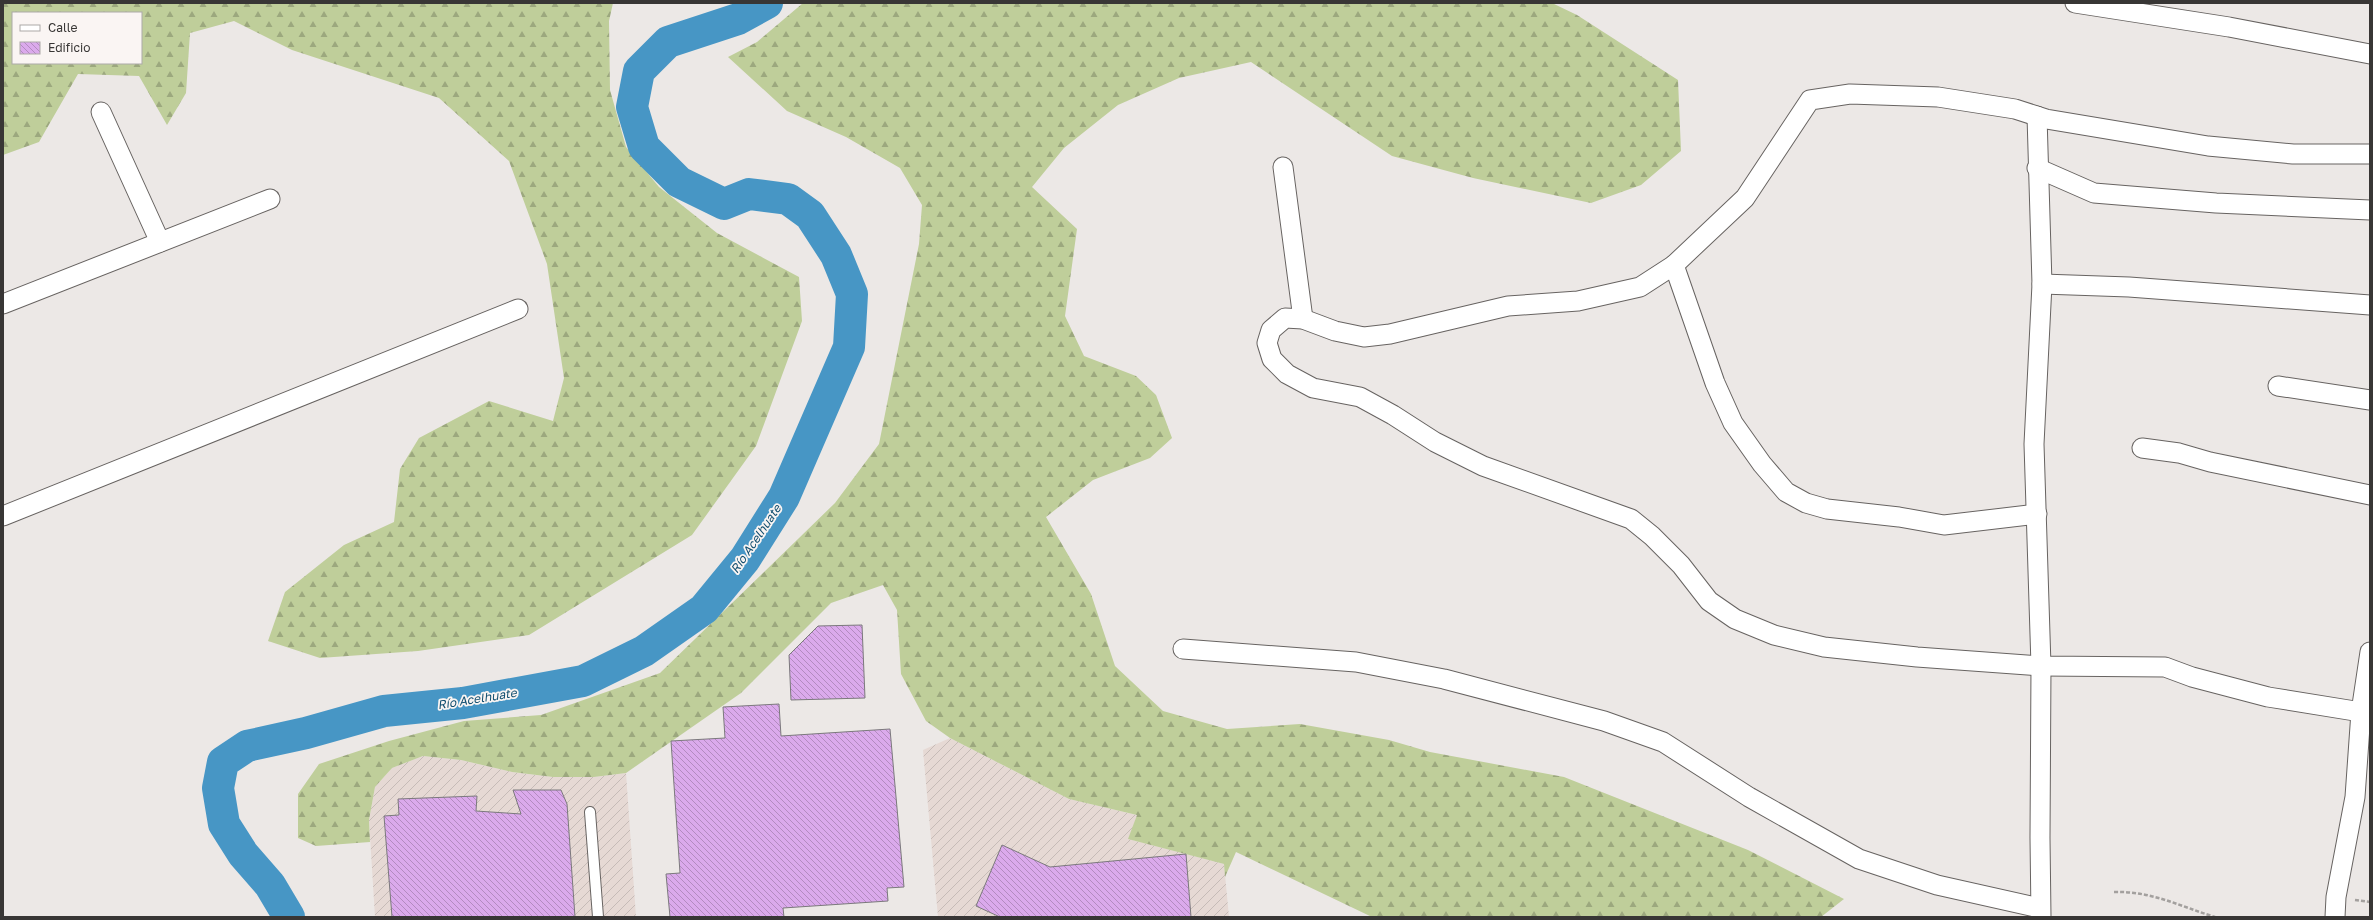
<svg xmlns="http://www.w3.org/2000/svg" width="2373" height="920" font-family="'Golos Text',sans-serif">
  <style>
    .industrial { fill: url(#industrial-furrows) }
    .forest { fill: url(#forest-firs); fill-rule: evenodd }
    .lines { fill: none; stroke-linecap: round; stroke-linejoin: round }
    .river { stroke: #4796c5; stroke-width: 32 }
    .building { fill: url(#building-back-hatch); stroke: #7b797c }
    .lane-casing { stroke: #676361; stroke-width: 12 }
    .street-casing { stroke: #676361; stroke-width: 21 }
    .path { stroke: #a3a09e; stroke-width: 2.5; stroke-dasharray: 4 2; stroke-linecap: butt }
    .lane { stroke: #fff; stroke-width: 10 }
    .street { stroke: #fff; stroke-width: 19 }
    .labels { text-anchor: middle; stroke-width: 3.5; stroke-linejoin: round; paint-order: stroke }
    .water-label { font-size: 12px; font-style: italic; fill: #124f70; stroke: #faf5f3 }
  </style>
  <defs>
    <pattern id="industrial-furrows" width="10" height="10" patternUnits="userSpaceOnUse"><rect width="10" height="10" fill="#e6d9d4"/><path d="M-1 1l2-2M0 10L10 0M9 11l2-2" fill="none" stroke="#c6bbb7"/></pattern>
    <pattern id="forest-firs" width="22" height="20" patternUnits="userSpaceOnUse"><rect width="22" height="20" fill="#bfce9a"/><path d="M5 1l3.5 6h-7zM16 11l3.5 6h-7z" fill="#9ca87e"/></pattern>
    <pattern id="building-back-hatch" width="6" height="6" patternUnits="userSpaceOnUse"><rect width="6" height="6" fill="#dbaaec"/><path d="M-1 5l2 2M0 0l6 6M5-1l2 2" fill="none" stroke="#b38bc0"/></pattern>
  </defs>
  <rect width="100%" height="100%" fill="#ece8e6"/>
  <g class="industrial">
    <path d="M950,738L1069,799L1137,815L1129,839L1224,864L1229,917H938L923,750Z"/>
    <path d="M423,756L461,760L512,772L553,777H594L626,773L636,917H375L369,820L375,787L392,768Z"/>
  </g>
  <g class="forest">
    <path d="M3,3H613L609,21L610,90L626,147L659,187L717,233L799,277L802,321L756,446L692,535L529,635L418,651L320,658L268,641L285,592L344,545L394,522L400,469L419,438L489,401L553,421L564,378L547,264L509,161L439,98L292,50L234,21L190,33L186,93L167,125L139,76L78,74L39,142L3,155ZM13,13H141V63H13Z"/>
    <path d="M803,3H1552L1577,15L1678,80L1681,151L1641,185L1591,203L1473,178L1392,156L1251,62L1179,78L1118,105L1064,148L1032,187L1077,229L1065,316L1084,356L1136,376L1156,395L1172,438L1150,458L1093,480L1046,517L1091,594L1115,666L1163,711L1227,729L1300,724L1389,740L1430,752L1564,777L1748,850L1844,899L1821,917H1372L1236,852L1225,877L1224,864L1128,839L1137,815L1069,799L950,738L926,721L901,674L897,610L883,585L831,603L741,693L626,773L594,777H553L512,772L461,760L423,756L392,768L375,787L369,820L370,842L316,846L298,838V794L319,764L389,741L464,721L541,715L660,673L835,503L879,444L919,244L922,205L900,168L846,137L787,111L728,57L757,42Z"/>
  </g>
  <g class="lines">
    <path class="river" d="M289,917L270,885L243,854L224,824L218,788L223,762L247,746L306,733L384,711L463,703L583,681L644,651L704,609L745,559L784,497L849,347L852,294L836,255L810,215L788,199L749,194L724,204L679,182L644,147L632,107L639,71L668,42L738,19L767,3"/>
  </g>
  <g class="building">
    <path d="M862,625L865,698L791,700L789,655L818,626Z"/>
    <path d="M779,704L781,736L890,729L904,887L887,888L888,901L783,908L784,917H670L666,874L680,873L671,741L725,738L723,707Z"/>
    <path d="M513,790H561L567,804L575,917H392L384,816L399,815L398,799L477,796L476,811L521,814Z"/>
    <path d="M1002,845L1050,867L1186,854L1191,917H1000L976,906Z"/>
  </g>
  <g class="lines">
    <defs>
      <path id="lane" d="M590,812L598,917"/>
      <g id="street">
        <path d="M2075,3L2229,27L2370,54"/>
        <path d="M101,112L160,242"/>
        <path d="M2037,116L2042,284L2034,444L2041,666L2040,838L2041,917"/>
        <path d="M1283,167L1303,319"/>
        <path d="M2037,168L2094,193L2216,203L2370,210"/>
        <path d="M1674,265L1715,383L1733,423L1762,464L1786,492L1806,503L1827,509L1899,517L1944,525L2037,514"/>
        <path d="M2042,284L2129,287L2370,305"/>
        <path d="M3,304L270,199"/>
        <path d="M2278,386L2370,400"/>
        <path d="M2142,448L2179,453L2210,462L2370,495"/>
        <path d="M3,516L518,309"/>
        <path d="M1183,649L1356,662L1444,679L1604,721L1663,742L1749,797L1859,859L1937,885L2040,908"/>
        <path d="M2361,712L2268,697L2192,677L2165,667L2041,666L1917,657L1824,647L1774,635L1735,619L1709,601L1681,565L1652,536L1631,519L1483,466L1435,442L1393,415L1360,397L1313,388L1287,374L1272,359L1267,343L1271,330L1285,318L1303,319L1335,331L1364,337L1390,334L1508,306L1578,301L1640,287L1674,265L1745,198L1810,100L1850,94L1938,97L2015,109L2046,119L2208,146L2293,154H2370"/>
        <path d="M2335,917L2336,897L2355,797L2361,712L2370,652"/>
      </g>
    </defs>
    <use href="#lane" class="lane-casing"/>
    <use href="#street" class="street-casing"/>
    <g class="path">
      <path d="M2114,892C2152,891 2179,906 2215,917"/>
      <path d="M2355,900L2370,902"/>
    </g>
    <use href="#lane" class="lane"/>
    <use href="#street" class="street"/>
  </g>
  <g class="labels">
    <g class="water-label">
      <text transform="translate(756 539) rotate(-56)" y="4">Río Acelhuate</text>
      <text transform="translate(477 699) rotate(-9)" y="4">Río Acelhuate</text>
    </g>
  </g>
  <rect width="2373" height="920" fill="none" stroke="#383635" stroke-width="8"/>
  <rect x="12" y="12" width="130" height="52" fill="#faf5f3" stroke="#aca9a7"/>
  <rect x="20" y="25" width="20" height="6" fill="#ffffff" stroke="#aca9a7"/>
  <text x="48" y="32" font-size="12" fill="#383635">Calle</text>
  <rect x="20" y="42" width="20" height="12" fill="url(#building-back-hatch)" stroke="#aca9a7"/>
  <text x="48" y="52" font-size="12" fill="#383635">Edificio</text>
</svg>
